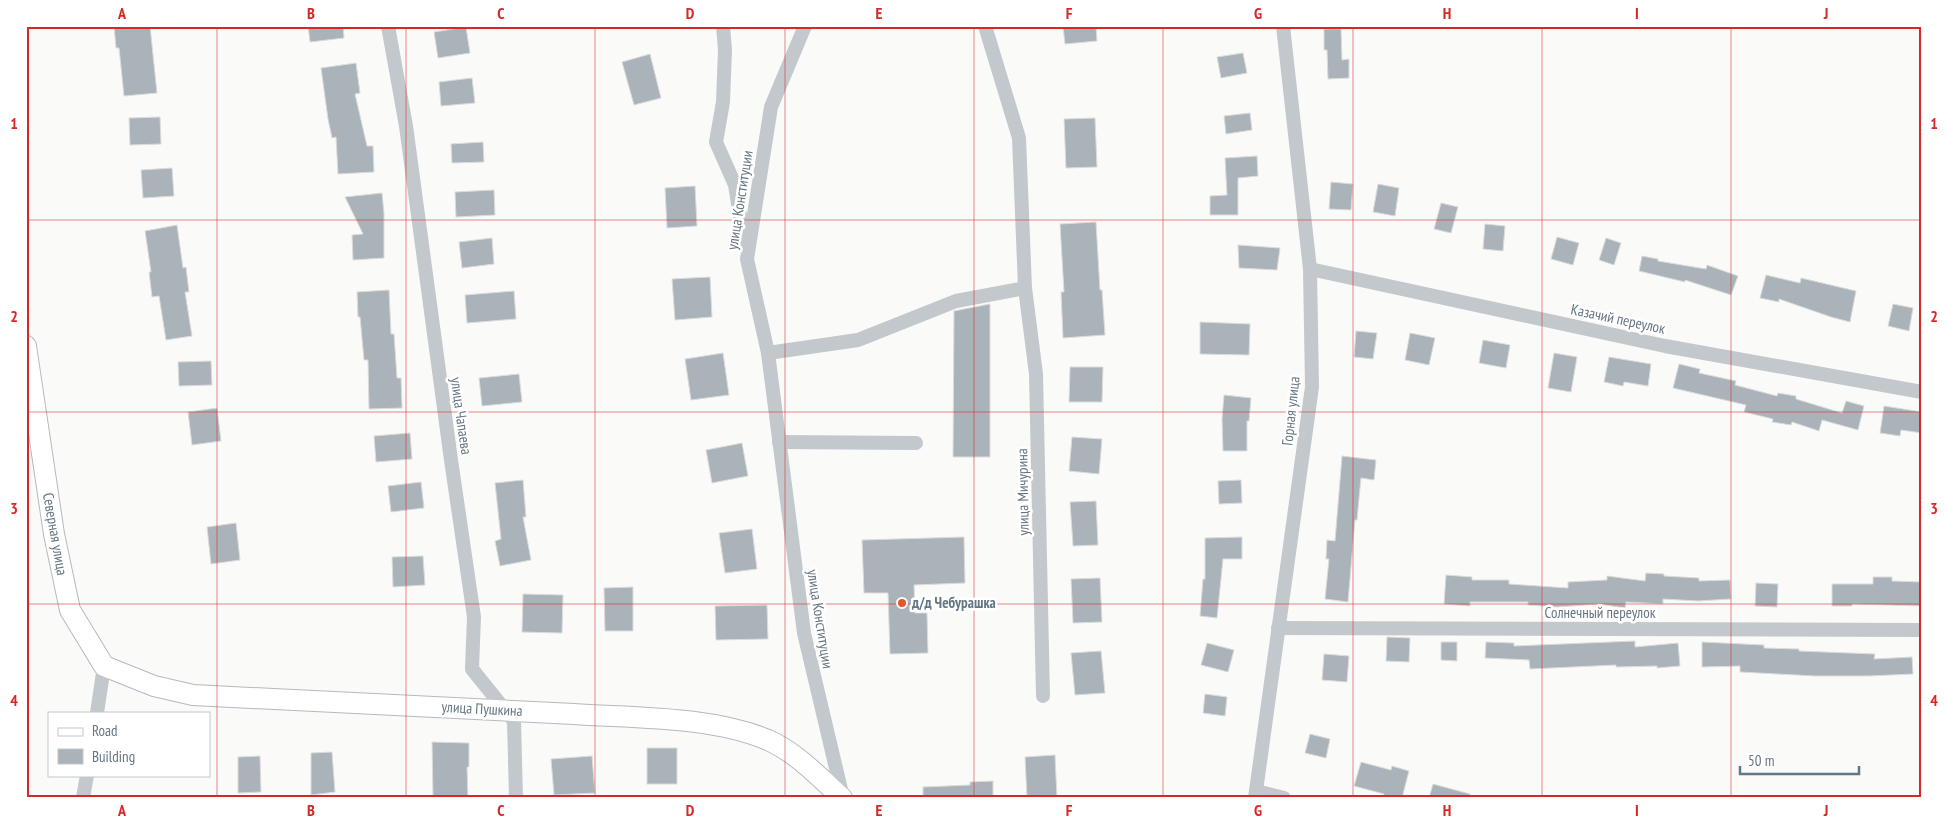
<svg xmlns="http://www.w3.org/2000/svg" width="1948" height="824" font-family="'PT Sans Narrow',sans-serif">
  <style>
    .building { fill: #aab3b9; stroke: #dcdcda }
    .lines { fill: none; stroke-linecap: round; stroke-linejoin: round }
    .secondary-casing { stroke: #b3babf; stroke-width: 22 }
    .street { stroke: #c3c8cc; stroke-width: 14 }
    .secondary { stroke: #fff; stroke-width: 20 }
    .grid { fill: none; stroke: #d62828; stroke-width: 1; stroke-opacity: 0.55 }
    .poi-dot { fill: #e4572e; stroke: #fff; stroke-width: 2 }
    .labels { text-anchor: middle; stroke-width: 5; stroke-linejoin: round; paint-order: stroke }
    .street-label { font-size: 15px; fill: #657683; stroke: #fff }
    .poi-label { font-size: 15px; font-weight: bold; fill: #657683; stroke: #fff; text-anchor: start }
    .neatline { fill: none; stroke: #d62828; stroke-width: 2 }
    .grid-label { font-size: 16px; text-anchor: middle; font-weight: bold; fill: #d62828 }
  </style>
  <rect width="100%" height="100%" fill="#fafaf8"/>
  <g class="building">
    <path d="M114,26H150L157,93L124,96L119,48H116Z"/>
    <path d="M308,26H343L344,38L310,42Z"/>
    <path d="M1063,26H1096L1097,41L1065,44Z"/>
    <path d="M466,27L470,53L438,58L434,32Z"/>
    <path d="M1324,29H1341L1342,60L1349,59V78L1328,79L1327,50H1324Z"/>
    <path d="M1243,53L1247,73L1221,78L1217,57Z"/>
    <path d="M650,54L661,98L634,105L622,62Z"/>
    <path d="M356,63L360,93L355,94L367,146H373L374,172L338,174L336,137L332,138L328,119L321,68Z"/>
    <path d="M472,78L475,103L441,106L439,82Z"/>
    <path d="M1250,113L1252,130L1226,134L1224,116Z"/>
    <path d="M160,117L161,144L130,145L129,118Z"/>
    <path d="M1095,118L1097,167L1066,168L1064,119Z"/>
    <path d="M483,142L484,162L452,163L451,144Z"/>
    <path d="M1257,156L1258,176L1238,178V215H1210V196L1227,195L1225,158Z"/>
    <path d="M172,168L174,196L143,198L141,170Z"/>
    <path d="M1331,182L1353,184L1351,210L1329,209Z"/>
    <path d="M1378,184L1399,188L1395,216L1373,212Z"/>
    <path d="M695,186L697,226L667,228L665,188Z"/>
    <path d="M494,190L495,215L456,217L455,192Z"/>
    <path d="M382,193L384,213V258L353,260L352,235L363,234L345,197Z"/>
    <path d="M1441,203L1458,207L1451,233L1434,229Z"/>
    <path d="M1096,222L1100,290H1102L1105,335L1063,338L1061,292H1064L1060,224Z"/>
    <path d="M1485,224L1505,226L1503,251L1483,249Z"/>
    <path d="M177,225L183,268L186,267L189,292H185L192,336L166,340L159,296L152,297L149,272H151L145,231Z"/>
    <path d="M1557,237L1579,243L1573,265L1551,259Z"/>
    <path d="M492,238L494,264L462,268L459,242Z"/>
    <path d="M1606,238L1621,243L1614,265L1599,260Z"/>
    <path d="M1238,245L1280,248L1277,270L1239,268Z"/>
    <path d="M1642,256L1658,259V261L1706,269L1707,265L1738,276L1731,295L1685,280V282L1639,271Z"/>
    <path d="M1766,275L1800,283L1801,278L1856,291L1850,322L1831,317L1779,299V302L1760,298Z"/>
    <path d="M710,277L712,317L675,320L672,279Z"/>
    <path d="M389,290L391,334H394L397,378H401L402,408L369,409L368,360H364L360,317H358L357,292Z"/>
    <path d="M514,291L516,319L467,323L465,295Z"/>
    <path d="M990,304V457H953L954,311Z"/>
    <path d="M1893,304L1913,308L1909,331L1888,326Z"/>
    <path d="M1200,322L1250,324L1249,355L1200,354Z"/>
    <path d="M1356,331L1377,333L1373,359L1354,357Z"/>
    <path d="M1410,333L1435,338L1429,365L1405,360Z"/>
    <path d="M1483,340L1510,345L1506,368L1479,363Z"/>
    <path d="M723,353L729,395L691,400L685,359Z"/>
    <path d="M1554,353L1577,357L1571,392L1548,388Z"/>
    <path d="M1609,357L1651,364L1648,386L1624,382L1623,386L1604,382Z"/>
    <path d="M211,361L212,385L179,386L178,362Z"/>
    <path d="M1679,364L1700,369L1699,373L1736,381L1735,385L1777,396L1778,393L1796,396V399L1842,413L1846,401L1864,406L1858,430L1822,420L1819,431L1792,422L1791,425L1772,422L1773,419L1744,412L1746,405L1673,388Z"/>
    <path d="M1070,367H1103L1102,402H1069Z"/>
    <path d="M519,374L522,402L482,406L479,378Z"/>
    <path d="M1224,395L1251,398L1249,421H1247V451H1223L1222,419Z"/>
    <path d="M1884,406L1922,412V433L1901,430L1900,436L1880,433Z"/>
    <path d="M217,408L221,441L192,445L188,412Z"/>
    <path d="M410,433L412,459L376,462L374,436Z"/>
    <path d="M1072,437L1102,439L1099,474L1069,471Z"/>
    <path d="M742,443L748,476L712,483L706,450Z"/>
    <path d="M1342,456L1376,460L1374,480L1361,478L1357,520H1355L1348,602L1325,599L1329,559H1326L1327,540L1335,541Z"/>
    <path d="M523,480L526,517H523L531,560L500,566L495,541L501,539L495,483Z"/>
    <path d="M1241,480L1242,503L1219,504L1218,481Z"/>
    <path d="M421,482L424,508L391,512L388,486Z"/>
    <path d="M1096,501L1098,545L1073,546L1070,502Z"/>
    <path d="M236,523L240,560L211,564L207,527Z"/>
    <path d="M752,529L757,569L725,573L719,533Z"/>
    <path d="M964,537L965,583L914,585L915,613H927L928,653L890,654L888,593H864L862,540Z"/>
    <path d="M1242,537V559H1223L1217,618L1200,616L1203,579H1205V538Z"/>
    <path d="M423,556L425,585L393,587L392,557Z"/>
    <path d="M1646,573L1664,574V576L1699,578V581L1730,580L1731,599L1698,601L1663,599V604L1626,602L1625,608L1599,604L1557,607L1528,605V602H1470V606L1444,604L1446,575L1472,577V580H1509V584L1568,588V582L1607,580V576L1645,581Z"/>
    <path d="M1873,577H1892V581L1922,582V606L1852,604V606H1832V584H1873Z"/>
    <path d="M1100,578L1102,622L1073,623L1071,579Z"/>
    <path d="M1756,583L1778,584L1777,607L1755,606Z"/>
    <path d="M633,587V631H605L604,588Z"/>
    <path d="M523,594L563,595L562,633L522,632Z"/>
    <path d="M767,605L768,639L716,640L715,606Z"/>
    <path d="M1387,637L1410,638L1409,662L1386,661Z"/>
    <path d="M1635,641V647L1678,643L1680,666L1657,668V666L1616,667V665L1530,669L1529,660L1485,658L1486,642L1514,643V646Z"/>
    <path d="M1441,642H1457V661L1441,660Z"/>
    <path d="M1702,642L1764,645V648L1799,649V651L1875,654L1874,659L1912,657L1913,674L1869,676H1815L1740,672V666L1702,667Z"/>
    <path d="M1207,643L1234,650L1228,672L1201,665Z"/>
    <path d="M1101,651L1105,693L1075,695L1071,653Z"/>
    <path d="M1324,654L1349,656L1347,682L1322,680Z"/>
    <path d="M1205,694L1227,697L1225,716L1203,713Z"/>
    <path d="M1310,734L1330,739L1326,758L1305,753Z"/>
    <path d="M432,742L469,743V767H467L468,798H433Z"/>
    <rect x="647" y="748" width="30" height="36"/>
    <path d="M332,752L335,792L311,795V753Z"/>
    <path d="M1055,755L1057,798H1027L1025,757Z"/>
    <path d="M260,756L261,792L238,793V757Z"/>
    <path d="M592,756L595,793L554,795L551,759Z"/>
    <path d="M1361,762L1391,770L1392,766L1409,771L1402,798H1383L1384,794L1354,786Z"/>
    <path d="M993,781V798H923V787L970,785V782Z"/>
    <path d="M1433,784L1470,794V798H1429Z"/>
  </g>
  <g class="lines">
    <defs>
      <path id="secondary" d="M26,346L54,534L70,610L104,666L154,686L193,695C320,701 447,707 574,714C634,718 711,716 768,740C797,753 819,777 842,798"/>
    </defs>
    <use href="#secondary" class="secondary-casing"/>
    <g class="street">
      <path d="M388,26L406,126L451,460L474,617L472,669L514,721L516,798"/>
      <path d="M723,26L725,50L723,102L716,142L735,185L745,246"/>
      <path d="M805,26L771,107L747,259L768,353L804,633L843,798"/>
      <path d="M985,26L1019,138L1025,288"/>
      <path d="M1310,269L1665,346L1922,392"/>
      <path d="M768,353L858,340L956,301L1025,288L1036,374L1043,696"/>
      <path d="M779,442L916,443"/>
      <path d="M1278,628L1922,630"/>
      <path d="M97,713L104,666"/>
      <path d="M1256,791L1284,798"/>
      <path d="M83,798L87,775"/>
      <path d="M1255,798L1312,387L1310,269L1283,26"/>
    </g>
    <use href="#secondary" class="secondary"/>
  </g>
  <path class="grid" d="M217,26V798M406,26V798M595,26V798M785,26V798M974,26V798M1163,26V798M1353,26V798M1542,26V798M1731,26V798M26,220H1922M26,412H1922M26,604H1922"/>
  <circle class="poi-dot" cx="902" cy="603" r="5"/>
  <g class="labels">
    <g class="street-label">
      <text transform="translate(740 200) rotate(-81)" y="5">улица Конституции</text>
      <text transform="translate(1618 319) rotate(12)" y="5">Казачий переулок</text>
      <text transform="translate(1291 411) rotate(-84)" y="5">Горная улица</text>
      <text transform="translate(461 416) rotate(82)" y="5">улица Чапаева</text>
      <text transform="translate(1023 492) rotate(-91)" y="5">улица Мичурина</text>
      <text transform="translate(55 534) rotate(80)" y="5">Северная улица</text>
      <text x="1600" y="618">Солнечный переулок</text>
      <text transform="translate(820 619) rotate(81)" y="5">улица Конституции</text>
      <text transform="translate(482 709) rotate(3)" y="5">улица Пушкина</text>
    </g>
    <g class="poi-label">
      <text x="912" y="608">д/д Чебурашка</text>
    </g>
  </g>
  <rect width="1948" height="824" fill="none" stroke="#ffffff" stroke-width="55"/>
  <rect x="48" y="712" width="162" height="65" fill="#ffffff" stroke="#c1c8cd"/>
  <rect x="58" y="728" width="25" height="8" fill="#ffffff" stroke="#c1c8cd"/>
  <text x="92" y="736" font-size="15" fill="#657683">Road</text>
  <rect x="58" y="749" width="25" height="15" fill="#aab3b9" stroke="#c1c8cd"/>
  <text x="92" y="762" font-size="15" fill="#657683">Building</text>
  <path d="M1740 766v8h119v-8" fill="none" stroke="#657683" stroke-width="2.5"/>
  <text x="1748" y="766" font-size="15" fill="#657683" stroke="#ffffff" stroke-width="4" paint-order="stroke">50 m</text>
  <rect x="28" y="28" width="1892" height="768" class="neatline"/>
  <g class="grid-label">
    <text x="122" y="19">A</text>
    <text x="311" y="19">B</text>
    <text x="501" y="19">C</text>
    <text x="690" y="19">D</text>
    <text x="879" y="19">E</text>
    <text x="1069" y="19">F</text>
    <text x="1258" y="19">G</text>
    <text x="1447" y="19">H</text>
    <text x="1637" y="19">I</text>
    <text x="1826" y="19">J</text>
    <text x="14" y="129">1</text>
    <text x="1934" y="129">1</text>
    <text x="14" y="322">2</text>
    <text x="1934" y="322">2</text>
    <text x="14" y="514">3</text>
    <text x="1934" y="514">3</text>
    <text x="14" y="706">4</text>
    <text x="1934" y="706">4</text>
    <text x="122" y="816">A</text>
    <text x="311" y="816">B</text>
    <text x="501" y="816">C</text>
    <text x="690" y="816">D</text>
    <text x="879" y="816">E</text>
    <text x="1069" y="816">F</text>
    <text x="1258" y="816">G</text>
    <text x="1447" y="816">H</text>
    <text x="1637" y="816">I</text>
    <text x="1826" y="816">J</text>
  </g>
</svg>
